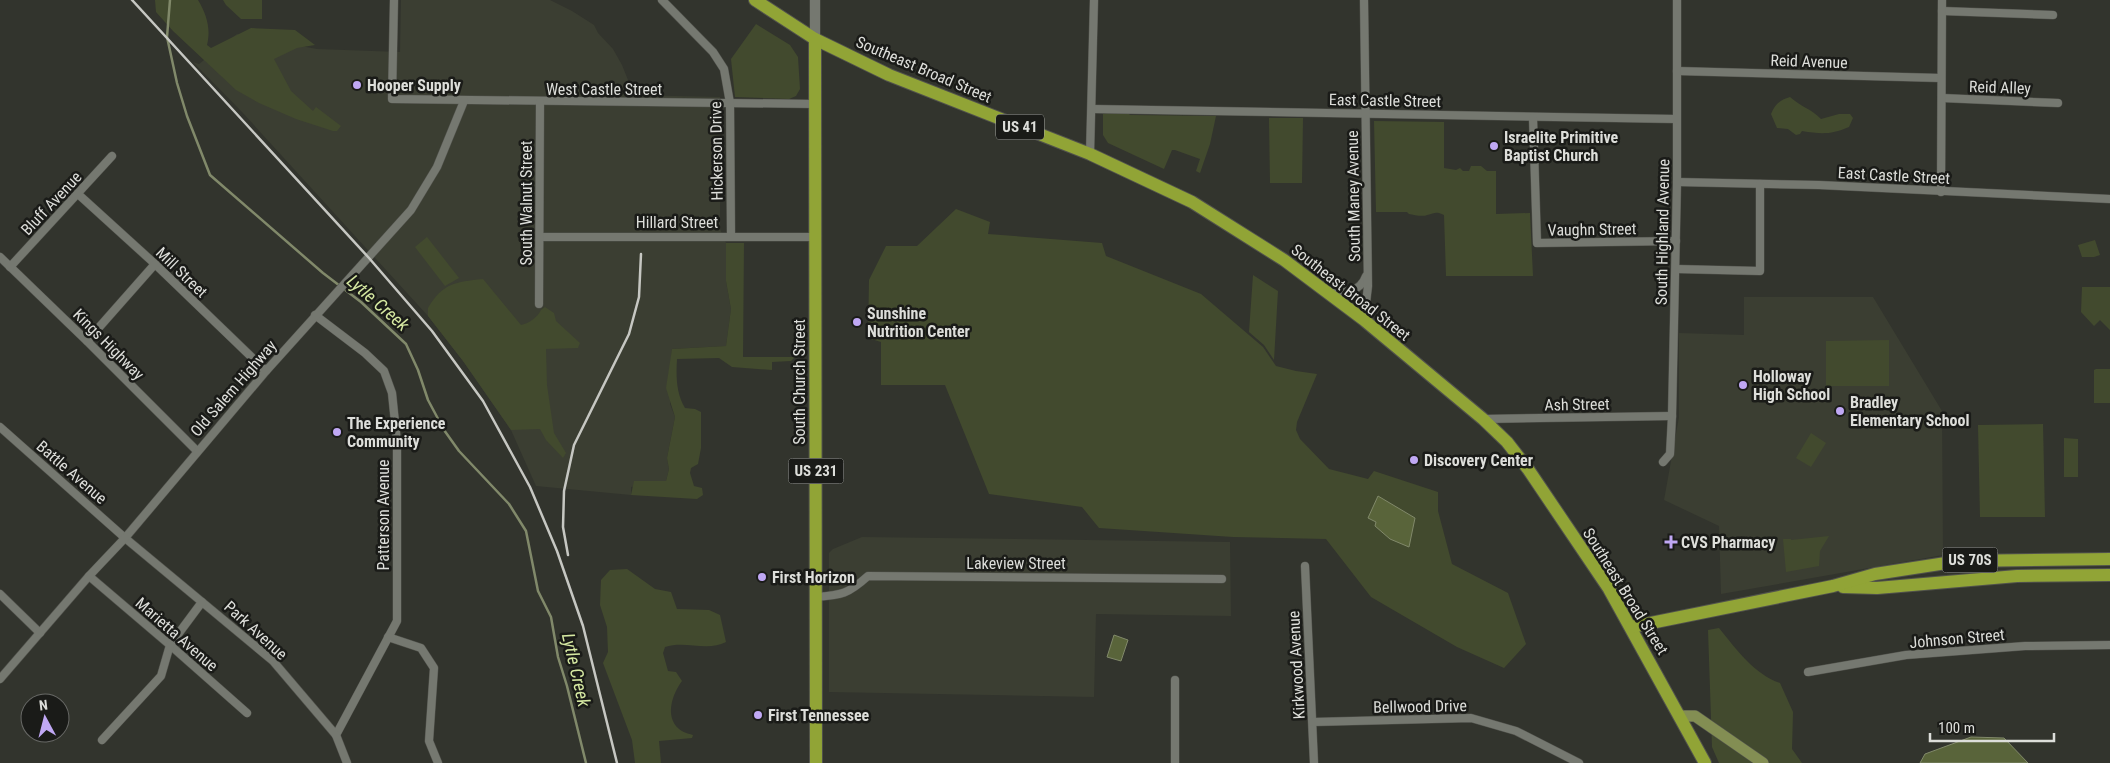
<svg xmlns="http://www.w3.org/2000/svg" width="2110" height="763" font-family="'Roboto Condensed',sans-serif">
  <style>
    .built { fill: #3b3e32 }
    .green { fill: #424a2e }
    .water { fill: #59643a; stroke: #81896a }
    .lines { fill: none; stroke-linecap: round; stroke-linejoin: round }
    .stream { stroke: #81896a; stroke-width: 2.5 }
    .minor-casing { stroke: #51524c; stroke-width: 9 }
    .tertiary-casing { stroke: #51524c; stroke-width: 11 }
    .secondary-casing { stroke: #51524c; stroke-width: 12 }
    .primary-casing { stroke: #51524c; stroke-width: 14 }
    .minor { stroke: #757870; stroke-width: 8 }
    .tertiary { stroke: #757870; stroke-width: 10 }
    .secondary { stroke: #838e53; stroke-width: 11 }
    .primary { stroke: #91a436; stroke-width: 12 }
    .rail { stroke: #c6c7c2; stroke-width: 2.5 }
    .poi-dot { fill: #c0a8f4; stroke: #1a1b18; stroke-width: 2 }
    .labels { text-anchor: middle; stroke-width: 5; stroke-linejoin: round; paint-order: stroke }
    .shield { fill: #1a1b18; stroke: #a2a4a0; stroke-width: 1 }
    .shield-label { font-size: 15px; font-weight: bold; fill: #dddeda }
    .street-label { font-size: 16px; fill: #dddeda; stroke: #1a1b18 }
    .poi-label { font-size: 16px; font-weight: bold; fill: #dddeda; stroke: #1a1b18; text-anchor: start }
    .water-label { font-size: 18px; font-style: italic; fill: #d6e9a2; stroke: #1a1b18 }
  </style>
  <rect width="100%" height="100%" fill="#32342d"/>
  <g class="built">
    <path d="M401,0H550L572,11L594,25L598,33L613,49L622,65L634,95L720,97V229L726,243V281L731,309L726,346L672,349L670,404L675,417L667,458L669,469L666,481L631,487V495L536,486L511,430L463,361L428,316L242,112L193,62L199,64L237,34L317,49L400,52Z"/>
    <path d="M1744,297H1873L1942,411L1943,555L1721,594L1719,526L1664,500L1679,417V333L1744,335Z"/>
    <path d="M862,537L1230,542L1231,616L1096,614L1094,697L829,692V553L833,549Z"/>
  </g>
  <g class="green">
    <path d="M155,0H198C207,15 211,29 207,45L211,48L251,28L295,30L315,45L297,48L274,59L291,91L313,111L316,107L341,126L337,131H333L296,119L259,103L236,90L173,31L156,12Z"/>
    <path d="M223,0H262V19H241L226,5Z"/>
    <path d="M756,24L790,45L798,57L800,89L796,96L789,99L735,97L731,59Z"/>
    <path d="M1790,97C1801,107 1810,108 1821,119L1839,114H1850L1853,118L1849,127C1830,135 1821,134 1802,131L1800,134L1796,135L1788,129L1777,128L1771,114C1775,104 1780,100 1790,97Z"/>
    <path d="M1110,112L1128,113L1130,115L1216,116L1210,144L1200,173L1196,171L1200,159L1175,150H1172L1164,169L1108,143L1103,135V114Z"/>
    <path d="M1269,118H1303L1302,183H1270Z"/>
    <path d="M1374,121L1444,122V168L1456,170L1460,168L1463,171H1469L1471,166H1481L1487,171H1496V214L1530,213L1533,276H1446L1444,215C1436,211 1435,213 1427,215C1423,217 1414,215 1409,214L1407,212H1376Z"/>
    <path d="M956,209L990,222L988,234L1102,243L1106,256L1201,294L1263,347L1276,366L1296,371L1317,374L1297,422L1296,430L1300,439L1329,469L1368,479L1374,471L1438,492V511L1452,564L1508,593L1526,644L1504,668L1457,647L1371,597L1326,539L1233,537L1099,528L1082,507L989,494L945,385H881V342L868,338L869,280L886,246H917Z"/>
    <path d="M427,237L459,278L445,286L415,247Z"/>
    <path d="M2095,240L2100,255L2094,257H2082L2078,245Z"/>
    <path d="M726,243H744L743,357H795L791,361L772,362V370L732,367L719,358L677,359C676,376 676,393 685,408L695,409L701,412V448L698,464L691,468L690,473L694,486L702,488L703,495L697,499L631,495L634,481H666L669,469L667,458L675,417L666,388L672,349L726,346L731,309L726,281Z"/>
    <path d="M1253,275L1278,291L1274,360L1264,345L1249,332Z"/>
    <path d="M483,279L521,325C528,324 538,317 541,310L545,307L554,313L556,321L580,343L578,348L546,349L547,385L554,433L566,453L563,458L546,440L540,429L511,430L463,361L428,316V308C443,283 455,282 483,279Z"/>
    <path d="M2082,287H2110V330L2100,320L2094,326L2081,312Z"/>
    <path d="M1889,340V386H1826V341Z"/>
    <path d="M2096,369H2110V403H2094V370Z"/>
    <path d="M2043,424L2045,517H1980L1978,425Z"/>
    <path d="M1811,433L1826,443L1811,467L1796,458Z"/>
    <path d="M2064,438L2078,439V477H2064Z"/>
    <path d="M1829,536L1820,551L1819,566L1786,572L1783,539H1791V540Z"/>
    <path d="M627,569L655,589L671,592L677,609L709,610L720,615L726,642C707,652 685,640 665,647L663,653L668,671L676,672L682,681C673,693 664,716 679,729C682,732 689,734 693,735L692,738L659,741L661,763H635L632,740L603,663L608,652L607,627L600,605L601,580L610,570Z"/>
    <path d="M1719,628C1736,649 1754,674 1780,683L1793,712L1792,749L1802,763H1719L1712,747L1708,630Z"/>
  </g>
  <g class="water">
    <path d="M1378,496L1415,518L1409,547L1390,539L1375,526L1376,522L1368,518Z"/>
    <path d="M1114,635L1128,640L1121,661L1107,657Z"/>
    <path d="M1971,737L2004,738L2028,763H1920L1925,754Z"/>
  </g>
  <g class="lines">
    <path class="stream" d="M170,0L167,37L177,83L187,116L210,175L323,273L361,302L406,344L418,370L428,400L444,430L459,451L509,504L526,531L538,591L551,617L558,657L567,686L586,763"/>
    <defs>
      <g id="minor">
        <path d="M394,0L392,99L815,104"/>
        <path d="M662,0L713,52L724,69L730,103L731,236"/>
        <path d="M1942,11L2053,15"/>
        <path d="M1677,71L1941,78"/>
        <path d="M1942,98L2058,103"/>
        <path d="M1092,109L1676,119"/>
        <path d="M1533,118L1537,243L1676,241"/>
        <path d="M1090,154L1094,0"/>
        <path d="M1677,182L1819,185L2110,199"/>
        <path d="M1941,192L1942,0"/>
        <path d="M78,194L155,264L266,371"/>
        <path d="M540,237H815"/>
        <path d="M0,257L87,341L197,451"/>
        <path d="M10,267L112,156"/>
        <path d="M1676,269L1760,271V184"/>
        <path d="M1328,291C1344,293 1360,293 1366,276"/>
        <path d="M539,304L540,102"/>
        <path d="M315,315L365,353L384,371L392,393L397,442V621L336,735"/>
        <path d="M1364,320L1368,286L1364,0"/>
        <path d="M87,341L155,264"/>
        <path d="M1483,419L1672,416"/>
        <path d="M0,427L125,538L273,661L336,735L347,763"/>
        <path d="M1663,462L1670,454L1672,416L1677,182V0"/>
        <path d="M1305,566L1314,763"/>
        <path d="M89,576L170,645L247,713"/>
        <path d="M0,594L40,633"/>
        <path d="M816,597C842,595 848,594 868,576L1222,579"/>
        <path d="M388,637L421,648L434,668L429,741L438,763"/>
        <path d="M1808,672L1906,655L2025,646L2110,645"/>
        <path d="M0,679L89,576L125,538L266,371L411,210L437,167L464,101"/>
        <path d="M1175,680V763"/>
        <path d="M1313,722L1471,718L1516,731L1579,763"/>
        <path d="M102,740L161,676L170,645L202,602"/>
      </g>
      <path id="tertiary" d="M815,39V0"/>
      <path id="secondary" d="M1681,716H1695L1763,763"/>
      <g id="primary">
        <path d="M755,0L815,39L889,75L1090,154L1192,202L1284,260L1364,320L1483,419L1507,442L1528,469L1609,589L1705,763"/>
        <path d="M815,39L816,763"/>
        <path d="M1843,587L1877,588L2017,576L2110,575"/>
        <path d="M1631,627L1833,586L1875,574L1959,561L2110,559"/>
      </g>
    </defs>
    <use href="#minor" class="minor-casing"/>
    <use href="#tertiary" class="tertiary-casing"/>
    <use href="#secondary" class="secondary-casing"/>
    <use href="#primary" class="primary-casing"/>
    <use href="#minor" class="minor"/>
    <use href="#tertiary" class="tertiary"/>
    <use href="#secondary" class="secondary"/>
    <use href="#primary" class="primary"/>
    <g class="rail">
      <path d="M132,0L369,258L432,331L483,401L530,487L557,551L583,626L617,763"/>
      <path d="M568,555L563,527L564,491L574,445L629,334L639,297L641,254"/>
    </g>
  </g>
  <g class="poi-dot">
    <circle cx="357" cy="85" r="5"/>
    <circle cx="1494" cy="146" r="5"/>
    <circle cx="857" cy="322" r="5"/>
    <circle cx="1743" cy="385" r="5"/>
    <circle cx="1840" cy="411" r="5"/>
    <circle cx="337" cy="432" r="5"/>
    <circle cx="1414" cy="460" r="5"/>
    <path d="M1668.5 534.5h5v5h5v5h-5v5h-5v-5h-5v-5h5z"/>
    <circle cx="762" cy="577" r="5"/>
    <circle cx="758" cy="715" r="5"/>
  </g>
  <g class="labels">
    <g class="shield">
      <rect x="996" y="114.5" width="48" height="25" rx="4"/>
      <rect x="788.5" y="458.5" width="55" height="25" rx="4"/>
      <rect x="1942.5" y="547.5" width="55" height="25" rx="4"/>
    </g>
    <g class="shield-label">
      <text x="1020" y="132">US 41</text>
      <text x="816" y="476">US 231</text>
      <text x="1970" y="565">US 70S</text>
    </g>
    <g class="street-label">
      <text transform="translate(1809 61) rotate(2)" y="6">Reid Avenue</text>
      <text transform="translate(924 69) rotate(23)" y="6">Southeast Broad Street</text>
      <text transform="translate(2000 87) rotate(2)" y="6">Reid Alley</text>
      <text x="604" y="95">West Castle Street</text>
      <text transform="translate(1385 100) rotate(1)" y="6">East Castle Street</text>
      <text transform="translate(716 151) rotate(-91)" y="6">Hickerson Drive</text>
      <text transform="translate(1894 175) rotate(3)" y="6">East Castle Street</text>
      <text transform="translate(1353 196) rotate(-91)" y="6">South Maney Avenue</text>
      <text transform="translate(51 203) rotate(-47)" y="6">Bluff Avenue</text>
      <text transform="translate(526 203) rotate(-90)" y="6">South Walnut Street</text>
      <text x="677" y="228">Hillard Street</text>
      <text transform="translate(1592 229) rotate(-1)" y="6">Vaughn Street</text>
      <text transform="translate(1662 232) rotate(-89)" y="6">South Highland Avenue</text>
      <text transform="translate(182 272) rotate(44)" y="6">Mill Street</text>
      <text transform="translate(1351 292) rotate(38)" y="6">Southeast Broad Street</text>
      <text transform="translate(109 344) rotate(45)" y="6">Kings Highway</text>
      <text transform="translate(799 382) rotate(-90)" y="6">South Church Street</text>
      <text transform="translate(233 388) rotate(-49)" y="6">Old Salem Highway</text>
      <text transform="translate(1577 404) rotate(-1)" y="6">Ash Street</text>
      <text transform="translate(72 472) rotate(41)" y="6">Battle Avenue</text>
      <text transform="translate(383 515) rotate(-90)" y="6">Patterson Avenue</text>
      <text x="1016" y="569">Lakeview Street</text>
      <text transform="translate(1626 591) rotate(58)" y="6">Southeast Broad Street</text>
      <text transform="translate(256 630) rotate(42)" y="6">Park Avenue</text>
      <text transform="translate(177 634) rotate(41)" y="6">Marietta Avenue</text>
      <text transform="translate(1957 638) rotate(-5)" y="6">Johnson Street</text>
      <text transform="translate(1296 665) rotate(-93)" y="6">Kirkwood Avenue</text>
      <text transform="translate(1420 706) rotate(-1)" y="6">Bellwood Drive</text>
    </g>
    <g class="poi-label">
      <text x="367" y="91">Hooper Supply</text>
      <text x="1504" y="143">Israelite Primitive<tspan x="1504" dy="18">Baptist Church</tspan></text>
      <text x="867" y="319">Sunshine<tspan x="867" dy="18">Nutrition Center</tspan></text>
      <text x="1753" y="382">Holloway<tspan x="1753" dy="18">High School</tspan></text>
      <text x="1850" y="408">Bradley<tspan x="1850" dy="18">Elementary School</tspan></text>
      <text x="347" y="429">The Experience<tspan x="347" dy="18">Community</tspan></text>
      <text x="1424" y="466">Discovery Center</text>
      <text x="1681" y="548">CVS Pharmacy</text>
      <text x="772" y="583">First Horizon</text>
      <text x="768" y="721">First Tennessee</text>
    </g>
    <g class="water-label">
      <text transform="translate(378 303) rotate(41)" y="6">Lytle Creek</text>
      <text transform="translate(576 670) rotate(77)" y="6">Lytle Creek</text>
    </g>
  </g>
  <g transform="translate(45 718) rotate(353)"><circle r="24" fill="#1a1b18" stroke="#686966"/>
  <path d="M0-4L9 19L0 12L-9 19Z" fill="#c0a8f4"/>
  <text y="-8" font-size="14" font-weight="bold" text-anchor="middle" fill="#dddeda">N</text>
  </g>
  <path d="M1930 733v8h124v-8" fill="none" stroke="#dddeda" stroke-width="2.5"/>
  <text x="1938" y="733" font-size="15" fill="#dddeda" stroke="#1a1b18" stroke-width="4" paint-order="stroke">100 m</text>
</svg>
